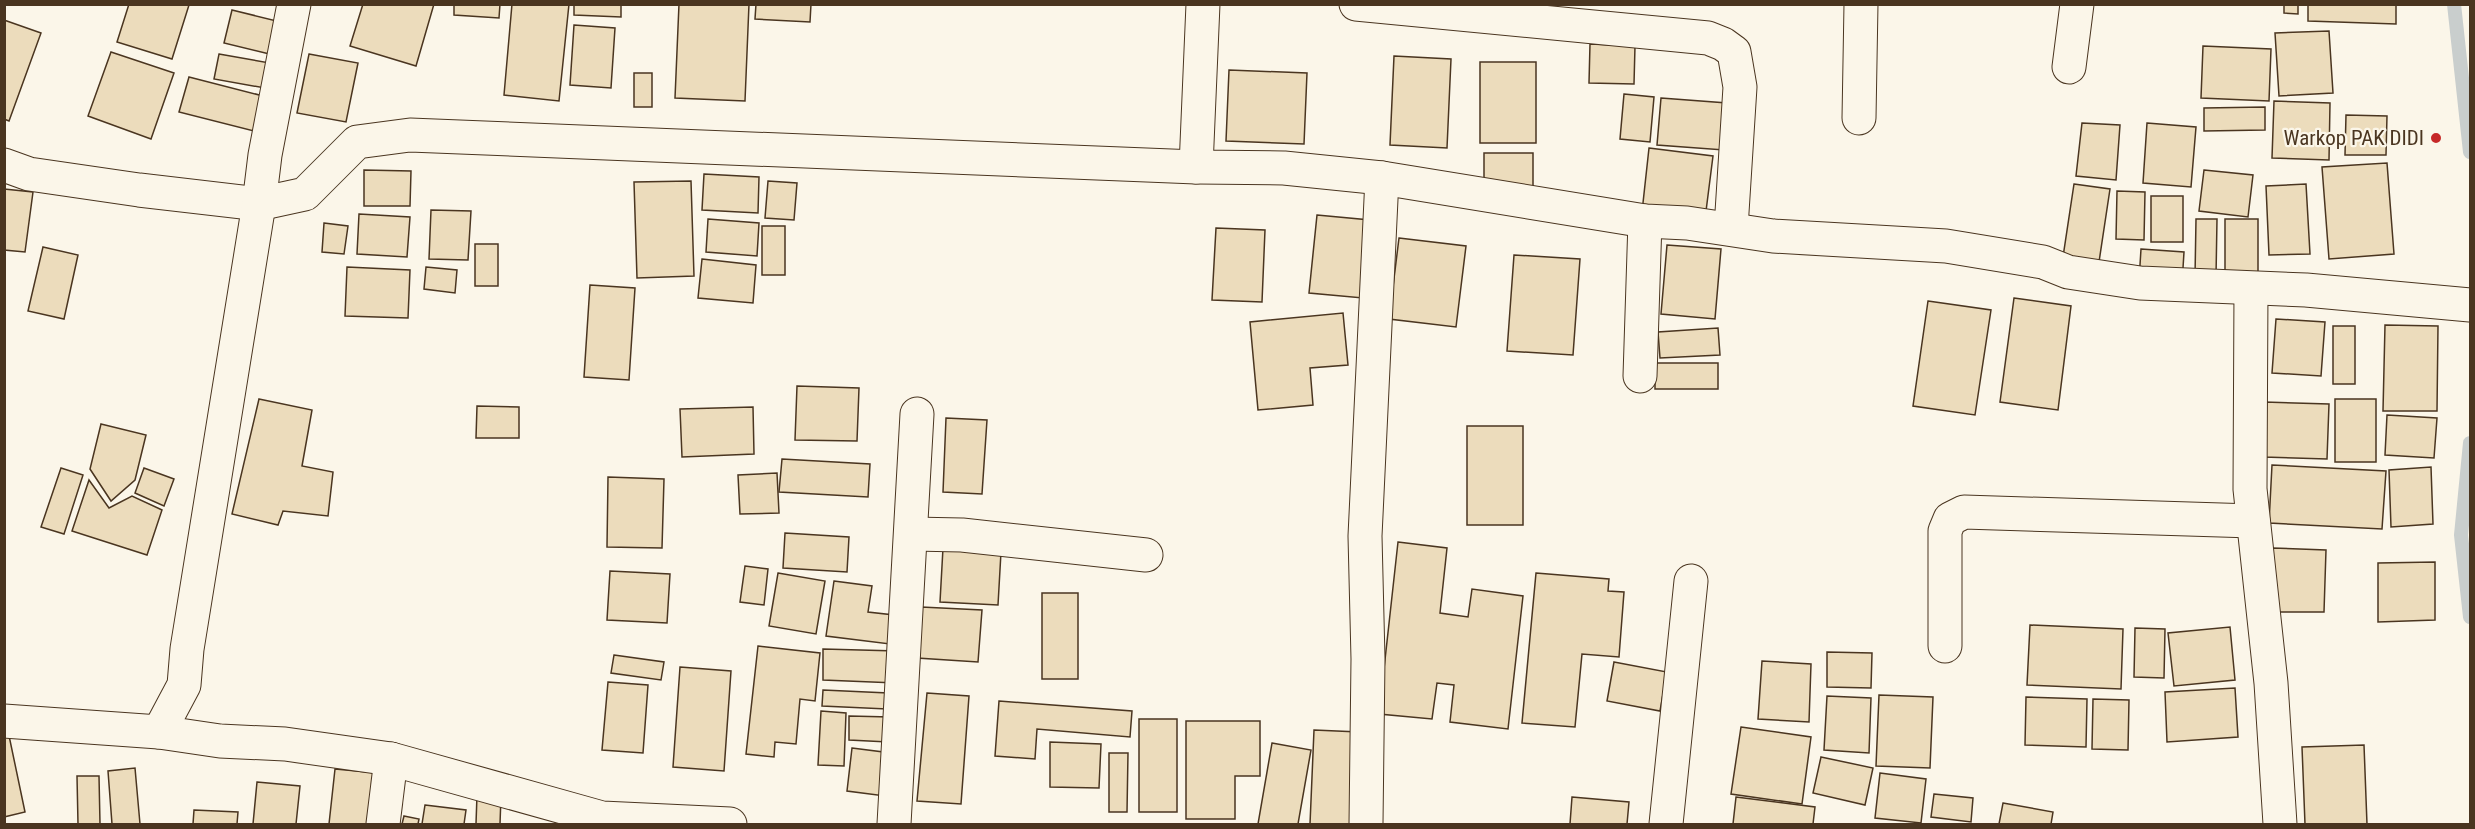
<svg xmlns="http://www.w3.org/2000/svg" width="2475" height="829" font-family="'Roboto Condensed',sans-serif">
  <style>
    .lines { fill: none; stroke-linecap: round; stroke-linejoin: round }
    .stream { stroke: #c9cecd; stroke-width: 14 }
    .building { fill: #ecdcbc; stroke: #4a3520; stroke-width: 1.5 }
    .minor-casing { stroke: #4a3520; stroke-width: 35 }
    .minor { stroke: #fbf6e9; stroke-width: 33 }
    .poi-dot { fill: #c62828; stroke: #fbf6e9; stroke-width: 2 }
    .labels { text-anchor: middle; stroke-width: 4.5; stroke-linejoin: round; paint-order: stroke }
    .poi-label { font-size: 21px; fill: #4a3520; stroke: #fbf6e9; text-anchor: end }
  </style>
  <rect width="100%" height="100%" fill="#fbf6e9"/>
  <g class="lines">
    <g class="stream">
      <path d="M2454,4L2470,152"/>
      <path d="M2470,443L2461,535L2470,617"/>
    </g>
  </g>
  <g class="building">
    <path d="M129,4L189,5L172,59L117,42Z"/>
    <path d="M363,4H434L416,66L350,46Z"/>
    <path d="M454,4H500L499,18L454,15Z"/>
    <path d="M512,4H569L559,101L504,95Z"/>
    <path d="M574,4H621V17L574,15Z"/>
    <path d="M679,4H749L745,101L675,98Z"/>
    <path d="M756,4H811L810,22L755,19Z"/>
    <path d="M2284,4H2298V14L2284,13Z"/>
    <path d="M2308,4H2396V24L2308,21Z"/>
    <path d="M232,10L289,24L282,57L224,43Z"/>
    <path d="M4,20L41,33L9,121L4,119Z"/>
    <path d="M574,25L615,28L611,88L570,85Z"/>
    <path d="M2329,31L2333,93L2279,96L2275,33Z"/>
    <path d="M1590,44L1635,46L1634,84L1589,83Z"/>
    <path d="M2203,46L2271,49L2269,101L2201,98Z"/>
    <path d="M111,52L174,73L151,139L88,116Z"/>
    <path d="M219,54L270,63L265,88L214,79Z"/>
    <path d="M309,54L358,63L346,122L297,113Z"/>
    <path d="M1394,56L1451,59L1447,148L1390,145Z"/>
    <rect x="1480" y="62" width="56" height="81"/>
    <path d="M1229,70L1307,73L1304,144L1226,141Z"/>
    <rect x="634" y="73" width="18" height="34"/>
    <path d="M189,77L271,98L262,133L179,112Z"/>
    <path d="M1624,94L1654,97L1650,142L1620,139Z"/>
    <path d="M1661,98L1727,103L1724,150L1657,145Z"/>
    <path d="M2274,101L2330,103L2329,160L2272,158Z"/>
    <path d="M2265,107V130L2204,131V108Z"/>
    <path d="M2346,115L2387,116L2386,155H2345Z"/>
    <path d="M2082,123L2120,125L2116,180L2076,176Z"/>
    <path d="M2147,123L2196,127L2191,187L2143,183Z"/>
    <path d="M1649,148L1713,156L1705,219L1642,212Z"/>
    <rect x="1484" y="153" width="49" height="37"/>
    <path d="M2387,163L2394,254L2329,259L2322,167Z"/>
    <path d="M364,170L411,171L410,206H364Z"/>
    <path d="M2204,170L2253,175L2248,217L2199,211Z"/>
    <path d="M704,174L759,177L758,213L702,210Z"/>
    <path d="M691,181L694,276L637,278L634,182Z"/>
    <path d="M768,181L797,183L794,220L765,218Z"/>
    <path d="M2074,184L2110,189L2099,262L2063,257Z"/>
    <path d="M2306,184L2310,254L2269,255L2266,186Z"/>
    <path d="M4,189L33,192L25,252L4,250Z"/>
    <path d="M2117,191L2145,192L2144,240L2116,239Z"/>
    <rect x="2151" y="196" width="32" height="46"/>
    <path d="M431,210L471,211L468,260L429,259Z"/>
    <path d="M359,214L410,217L407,257L357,254Z"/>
    <path d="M1317,215L1370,220L1363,298L1309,293Z"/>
    <path d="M708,219L759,223L757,256L706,252Z"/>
    <path d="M2196,219H2217L2216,277H2195Z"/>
    <rect x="2225" y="219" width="33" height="62"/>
    <path d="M324,223L348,226L344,254L322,252Z"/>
    <rect x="762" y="226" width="23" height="49"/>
    <path d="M1216,228L1265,230L1262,302L1212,300Z"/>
    <path d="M1399,238L1466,246L1456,327L1389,319Z"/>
    <rect x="475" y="244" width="23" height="42"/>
    <path d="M1667,245L1721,249L1715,319L1661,314Z"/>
    <path d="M43,247L78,255L64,319L28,311Z"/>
    <path d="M2141,249L2184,252L2182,284L2139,281Z"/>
    <path d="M1514,255L1580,259L1573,355L1507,351Z"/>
    <path d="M702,259L756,265L753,303L698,298Z"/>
    <path d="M347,267L410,270L408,318L345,316Z"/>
    <path d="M426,267L457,270L455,293L424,289Z"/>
    <path d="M590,285L635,288L629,380L584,377Z"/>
    <path d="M2014,298L2071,306L2058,410L2000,402Z"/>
    <path d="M1928,301L1991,310L1975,415L1913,406Z"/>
    <path d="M1343,313L1348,365L1310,368L1313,405L1258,410L1250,322Z"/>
    <path d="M2276,319L2325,322L2321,376L2272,373Z"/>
    <path d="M2385,325L2438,326L2437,411H2383Z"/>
    <rect x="2333" y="326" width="22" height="58"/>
    <path d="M1718,328L1720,355L1660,358L1658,332Z"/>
    <rect x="1655" y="363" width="63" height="26"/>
    <path d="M797,386L859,388L857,441L795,440Z"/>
    <path d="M259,399L312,410L302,466L333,472L328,516L283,511L278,525L232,514Z"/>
    <rect x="2335" y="399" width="41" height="63"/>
    <path d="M2264,402L2329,404L2327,459L2263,457Z"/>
    <path d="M477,406L519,407V438H476Z"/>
    <path d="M753,407L754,454L682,457L680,409Z"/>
    <path d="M2387,415L2437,418L2434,458L2385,455Z"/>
    <path d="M946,418L987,420L982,494L943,492Z"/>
    <path d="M101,424L146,435L135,480L111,501L90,469Z"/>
    <rect x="1467" y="426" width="56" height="99"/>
    <path d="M782,459L870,464L868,497L779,492Z"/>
    <path d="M2272,465L2386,471L2382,529L2269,523Z"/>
    <path d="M2431,467L2433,524L2391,527L2389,470Z"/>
    <path d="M61,468L83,475L64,534L41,527Z"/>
    <path d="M144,468L174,479L164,506L135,493Z"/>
    <path d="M777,473L779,513L740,514L738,475Z"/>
    <path d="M608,477L664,479L662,548L607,547Z"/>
    <path d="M89,480L109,508L132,496L162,510L147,555L72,531Z"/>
    <path d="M785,533L849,537L847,572L783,568Z"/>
    <path d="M1398,542L1447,548L1440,613L1468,617L1472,589L1523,596L1508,729L1450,722L1454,685L1437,683L1432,719L1379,714Z"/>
    <path d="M943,548L1001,552L998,605L940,602Z"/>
    <path d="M2272,548L2326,550L2324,612H2271Z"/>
    <path d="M2435,562V620L2378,622V563Z"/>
    <path d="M745,566L768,569L764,605L740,602Z"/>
    <path d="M610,571L670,574L667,623L607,620Z"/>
    <path d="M778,573L825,581L816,634L769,626Z"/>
    <path d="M1536,573L1609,579L1608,591L1624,592L1619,657L1582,654L1575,727L1522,723Z"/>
    <path d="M834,581L872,586L868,612L894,615L890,644L826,636Z"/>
    <rect x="1042" y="593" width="36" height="86"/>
    <path d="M921,607L982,610L978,662L917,658Z"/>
    <path d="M2030,625L2123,629L2121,689L2027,685Z"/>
    <path d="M2230,627L2235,680L2174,686L2168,633Z"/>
    <path d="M2135,628L2165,629L2164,678L2134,677Z"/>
    <path d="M758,646L820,653L815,701L800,699L796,744L775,742L774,757L746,754Z"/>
    <path d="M823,649L897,651L896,683L823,680Z"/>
    <path d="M1827,652L1872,653L1871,688L1827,687Z"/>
    <path d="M614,655L664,662L661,680L611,673Z"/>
    <path d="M1762,661L1811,664L1809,722L1758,719Z"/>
    <path d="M1614,662L1667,672L1660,711L1607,701Z"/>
    <path d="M680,667L731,671L724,771L673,767Z"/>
    <path d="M608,682L648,685L643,753L602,750Z"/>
    <path d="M2235,688L2238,737L2167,742L2165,692Z"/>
    <path d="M823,690L888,693L887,709L822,706Z"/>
    <path d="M927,693L969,696L961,804L917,801Z"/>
    <path d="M1879,695L1933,697L1930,768L1876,766Z"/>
    <path d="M1827,696L1871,698L1869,753L1824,750Z"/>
    <path d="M2026,697L2087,699L2086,747L2025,745Z"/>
    <path d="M2093,699L2129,700L2128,750L2092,749Z"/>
    <path d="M999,701L1132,711L1130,737L1037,729L1035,759L995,756Z"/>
    <path d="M821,711L846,713L844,766L818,765Z"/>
    <path d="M849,716L890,717L888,742L849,740Z"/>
    <rect x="1139" y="719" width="38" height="93"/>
    <path d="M1186,721H1260V776H1235V819H1186Z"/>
    <path d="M4,726H7L25,812L4,817Z"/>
    <path d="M1741,727L1811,737L1802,804L1731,794Z"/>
    <path d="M1314,730L1359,732L1357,824H1310Z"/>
    <path d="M1050,742L1101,744L1099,788L1050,787Z"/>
    <path d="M1272,743L1311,750L1298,824H1258Z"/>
    <path d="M2364,745L2367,824H2305L2302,747Z"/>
    <path d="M852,748L891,753L885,796L847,791Z"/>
    <path d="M1109,753H1128L1127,812H1109Z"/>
    <path d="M1821,757L1873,768L1865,805L1813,793Z"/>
    <path d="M135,768L140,824H112L108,771Z"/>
    <path d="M335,769L378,773L373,824H329Z"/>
    <path d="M1880,773L1926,779L1921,823L1875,818Z"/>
    <path d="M77,776H99L100,824H78Z"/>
    <path d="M257,782L300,786L296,824H253Z"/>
    <path d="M1934,794L1973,798L1971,822L1931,817Z"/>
    <path d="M477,795L501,796L500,824H476Z"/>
    <path d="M1572,797L1629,802L1627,824H1570Z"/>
    <path d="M1736,797L1815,807L1813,824H1733Z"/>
    <path d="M2003,803L2053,812L2051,824H1999Z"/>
    <path d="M425,805L466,810L464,824H422Z"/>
    <path d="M194,810L238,812L237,824H193Z"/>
    <path d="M404,816L419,819L418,824H402Z"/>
  </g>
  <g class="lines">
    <defs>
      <g id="minor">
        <path d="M1356,4L1708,38L1723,44L1734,52L1740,87L1731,228"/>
        <path d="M2069,67L2077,4"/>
        <path d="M1859,118L1861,4"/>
        <path d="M4,165L29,174L139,190L259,204L305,194L357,142L410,135L1196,167L1284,168L1382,178L1645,221L1687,223L1773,236L1946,246L2043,262L2068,272L2140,283L2306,290L2470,305"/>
        <path d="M1196,167L1203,4"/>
        <path d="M2251,289L2250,489L2271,683L2280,824"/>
        <path d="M1640,376L1645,221"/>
        <path d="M912,534L962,535L1146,555"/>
        <path d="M1945,646V531L1950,519L1964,512L2253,521"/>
        <path d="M4,721L159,732L220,741L285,744L391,759L602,818L730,824"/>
        <path d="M159,732L184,685L187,649L259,204L265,155L294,4"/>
        <path d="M383,824L391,759"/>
        <path d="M894,824L917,414"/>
        <path d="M1366,824L1368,659L1365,536L1382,178"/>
        <path d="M1666,824L1691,581"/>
      </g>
    </defs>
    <use href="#minor" class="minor-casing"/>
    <use href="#minor" class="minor"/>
  </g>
  <circle class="poi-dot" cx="2436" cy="138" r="6"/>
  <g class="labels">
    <g class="poi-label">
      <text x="2424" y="145">Warkop PAK DIDI</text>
    </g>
  </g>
  <rect width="2475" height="829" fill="none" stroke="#4a3520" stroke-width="12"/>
</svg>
